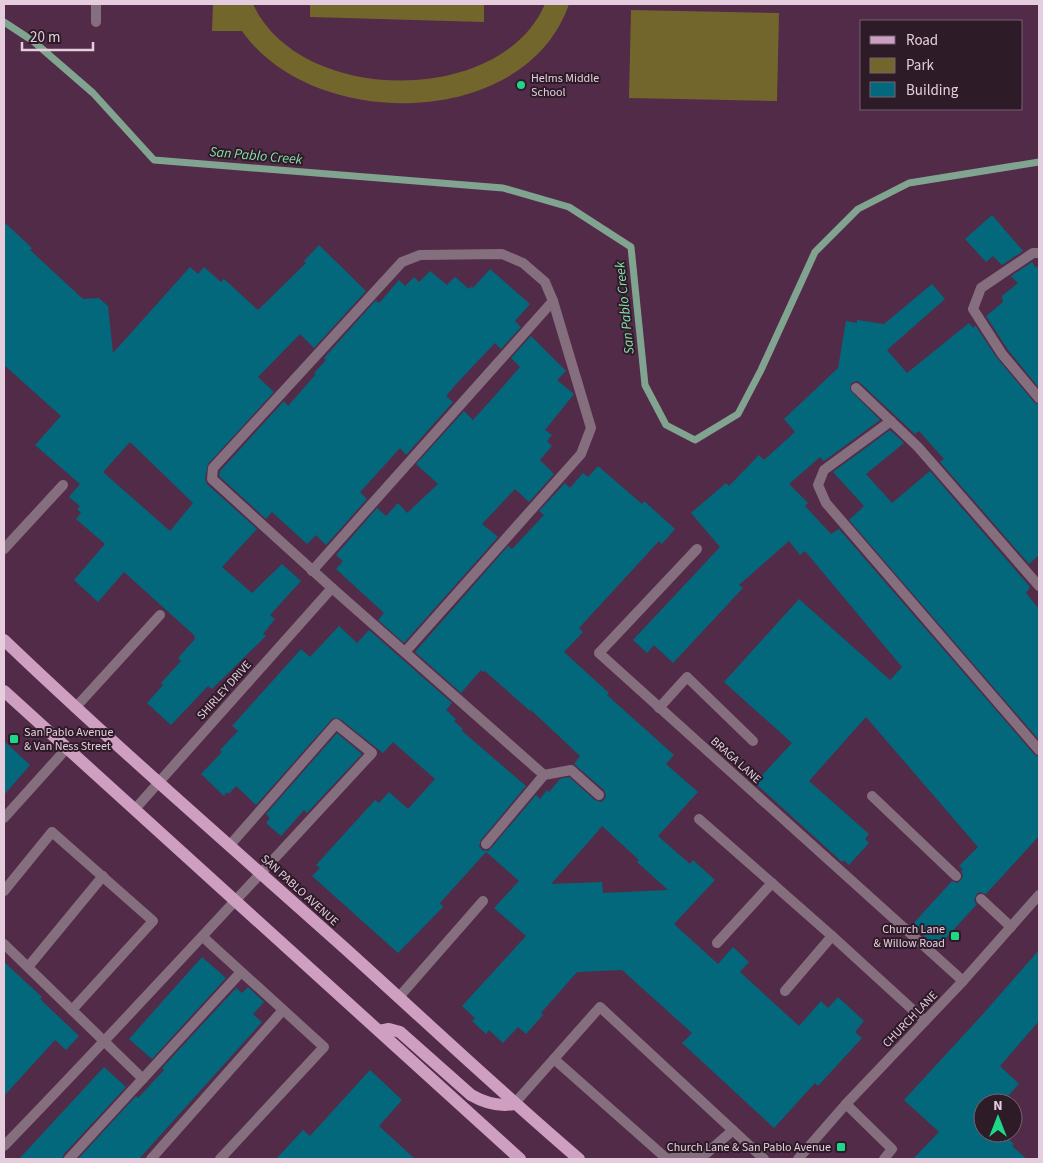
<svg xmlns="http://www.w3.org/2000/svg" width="1043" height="1163" font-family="'Source Sans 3',sans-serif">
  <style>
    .green { fill: #72662d }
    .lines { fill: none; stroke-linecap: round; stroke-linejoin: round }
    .stream { stroke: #81a490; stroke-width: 7 }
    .building { fill: #03687c; fill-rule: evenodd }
    .service { stroke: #856e7e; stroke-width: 10 }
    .minor { stroke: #856e7e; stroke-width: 10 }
    .tertiary { stroke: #856e7e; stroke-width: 10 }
    .primary { stroke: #cf9fc1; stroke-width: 12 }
    .poi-dot { fill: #1ed888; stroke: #2d1b28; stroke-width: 2 }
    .labels { text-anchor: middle; stroke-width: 4; stroke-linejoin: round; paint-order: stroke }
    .poi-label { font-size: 12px; fill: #e6cdde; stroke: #2d1b28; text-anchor: start }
    .street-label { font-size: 12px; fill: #e6cdde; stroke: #2d1b28 }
    .water-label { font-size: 14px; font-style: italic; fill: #85dfaa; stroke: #2d1b28 }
  </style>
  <rect width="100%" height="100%" fill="#522b48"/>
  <g class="green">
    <path d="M213,4H253C299,105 501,107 545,4H569C526,130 313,133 242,31H212Z"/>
    <path d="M310,4H484V22L310,17Z"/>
    <path d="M631,10L779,13L777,101L629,98Z"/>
  </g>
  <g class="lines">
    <path class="stream" d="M4,22L33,41L93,93L154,160L503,188L569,207L631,247L645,385L666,425L695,440L738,414L761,370L815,252L858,209L909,183L1039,162"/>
  </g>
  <g class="building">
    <path d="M992,215L1023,251L1002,265L993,256L986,262L965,239Z"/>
    <path d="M4,222L32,248L30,250L83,299L99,298L108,306L113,353L190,267L198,274L204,267L221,282L224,279L258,310L306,263L304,261L319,245L366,291L314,348L300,334L258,377L274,392L208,464L205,478L207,484L257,529L222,567L252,593L282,564L301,581L270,615L275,619L263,634L266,636L212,689L208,686L171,725L147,703L163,685L161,683L181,661L178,658L195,639L194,637L195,636L124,572L98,602L74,580L105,544L76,519L81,513L77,509L80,506L69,497L80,484L35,445L61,416L4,365ZM130,442L193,503L170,531L103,472Z"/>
    <path d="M1032,262L1036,268L1039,265V388L1008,350L986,316L1003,302L1002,296L1018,283L1011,276Z"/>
    <path d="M490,269L530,304L515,321L521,327L501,349L495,343L457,383L446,396L453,402L406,455L400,448L363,489L360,492L367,499L326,545L316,535L307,544L272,512L266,519L219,476L220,471L284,401L288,406L316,374L314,373L326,360L324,358L376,300L378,303L381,301L399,280L405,286L414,277L419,282L430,271L447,285L455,277L469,289L471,286L473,288Z"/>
    <path d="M932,284L945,299L887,350L907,373L969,323L973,328L975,325L997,358L1034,402L1039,405V555L1029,564L940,462L944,459L919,431L915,434L858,381L851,383L850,390L880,420L824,461L820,457L789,484L808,503L805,506L831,534L839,529L1034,754L1039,757V836L986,894L979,892L976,895L974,901L977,904L937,948L912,925L952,881L957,883L961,880L963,875L961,871L963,869L959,866L978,847L866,717L809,781L869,834L865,839L869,843L849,865L844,860L842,862L755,783L792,743L724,682L799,599L890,680L902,667L805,551L800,555L789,541L739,585L743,588L673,663L654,645L647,653L633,640L720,547L691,513L726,483L729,486L759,455L764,460L795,432L784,419L838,368L846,321L857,323V320L884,324Z"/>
    <path d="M531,336L566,371L557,380L574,394L545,430L552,435L547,441L552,446L540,460L554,474L529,502L515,489L482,524L498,537L404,643L378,620L384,613L336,569L343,561L336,555L377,508L386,516L398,503L407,513L438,484L416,464L464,411L473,420L492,399L520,367L511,358Z"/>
    <path d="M890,430L904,443L866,474L892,503L930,471L1030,587L1026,593L1039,609V740L849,520L864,506L833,472Z"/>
    <path d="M598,466L642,504L644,501L675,529L662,544L659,541L579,628L583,632L564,652L609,693L607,695L674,755L666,764L698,792L658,836L690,864L693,860L715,880L674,924L718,964L733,947L749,962L740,972L799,1026L821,1001L828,1008L838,997L864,1021L855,1032L862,1038L818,1086L815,1083L774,1128L682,1043L692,1033L622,970L577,972L541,1013L543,1015L526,1034L518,1027L503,1043L489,1030L486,1034L472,1021L475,1018L462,1006L526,936L494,908L519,881L486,852L440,903L443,907L398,953L312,876L320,868L316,865L375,800L379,803L389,792L408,809L435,779L393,742L383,753L340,719L333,718L256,805L236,786L229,794L227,792L224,796L201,774L222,752L220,750L238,731L232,726L301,649L310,657L339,626L357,643L369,630L452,703L446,710L456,719L454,721L463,729L462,731L526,786L481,840L479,846L482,850L488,851L491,848L536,795L540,799L547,790L549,792L560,779L569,777L595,800L601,802L604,800L606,796L604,790L574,764L580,756L531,710L530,711L485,671L483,672L481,670L461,693L415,652L508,546L512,549L544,515L539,511L565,483L570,488L583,473L588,477ZM602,826L639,860L637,862L668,890L603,893L602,882L551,884L599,830V828L600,829Z"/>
    <path d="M337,733L362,754L307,813L304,810L281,836L266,823L270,818L266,814Z"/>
    <path d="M4,741L30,765L4,795Z"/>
    <path d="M1039,950V1021L1000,1066L1019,1084L1002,1103H983V1133H1002L1014,1144L1012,1146L1027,1159H913L939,1132L904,1100L983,1014Z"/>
    <path d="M202,957L226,978L152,1059L129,1039Z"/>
    <path d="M4,962L42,997L40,999L79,1036L66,1050L55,1040L4,1096Z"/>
    <path d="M248,987L264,1002L253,1014L262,1022L139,1159H78L136,1096L138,1098L164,1070L162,1068L236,988L242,993Z"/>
    <path d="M104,1067L126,1087L64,1154L62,1159H19Z"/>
    <path d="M370,1070L402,1100L379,1126L415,1159H276L303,1130L310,1136Z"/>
  </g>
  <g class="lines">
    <g class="service">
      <path d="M96,4V22"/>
      <path d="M1039,253H1033L981,288L973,309L1002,354L1039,398"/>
      <path d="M856,388L918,447L1039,586"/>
      <path d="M891,421L824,470L818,485L826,503L1039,750"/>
      <path d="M4,549L63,485"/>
      <path d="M697,549L599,653L963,981"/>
      <path d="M312,571L553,301"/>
      <path d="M405,652L581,454L591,428L553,301L545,282L523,263L502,254L420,255L402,262L213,468L212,479L332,588L544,775L486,844"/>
      <path d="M75,708L160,615"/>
      <path d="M659,708L687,677L753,741"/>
      <path d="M544,775L571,770L599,795"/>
      <path d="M872,796L956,876"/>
      <path d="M4,818L67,748"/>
      <path d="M699,819L832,936L925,1021"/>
      <path d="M4,891L52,832L153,921L72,1010"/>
      <path d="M981,899L1011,927"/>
      <path d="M203,937L324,1047L220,1159"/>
      <path d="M717,943L772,883"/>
      <path d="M4,944L143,1079"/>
      <path d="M28,967L103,876"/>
      <path d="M785,991L832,936"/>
      <path d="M399,997L483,901"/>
      <path d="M554,1059L667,1159L707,1153L733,1130"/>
      <path d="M514,1104L600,1007L764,1159"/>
      <path d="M846,1104L892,1149L884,1159"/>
      <path d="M4,1146C129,1017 250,885 372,753L336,724L230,845"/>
      <path d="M69,1159L241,972"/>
      <path d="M151,1159L283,1010"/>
    </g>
    <path class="minor" d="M135,809L332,588"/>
    <path class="tertiary" d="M798,1159L846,1104L963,981L1039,895"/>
    <g class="primary">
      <path d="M4,640C113,744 227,843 339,943C419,1015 497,1089 579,1159"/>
      <path d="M4,691L520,1159"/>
      <path d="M379,1031L389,1029L400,1032L471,1095C485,1103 498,1107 514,1104"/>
    </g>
  </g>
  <g class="poi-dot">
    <circle cx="521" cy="85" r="5"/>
    <rect x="9" y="734" width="10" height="10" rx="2.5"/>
    <rect x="950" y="931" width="10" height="10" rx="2.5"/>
    <rect x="836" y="1142" width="10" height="10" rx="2.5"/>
  </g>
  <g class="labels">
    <g class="poi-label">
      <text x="531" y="82">Helms Middle<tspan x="531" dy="14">School</tspan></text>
      <text x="24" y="736">San Pablo Avenue<tspan x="24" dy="14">&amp; Van Ness Street</tspan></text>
      <text x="945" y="933" text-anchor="end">Church Lane<tspan x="945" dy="14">&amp; Willow Road</tspan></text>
      <text x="831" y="1151" text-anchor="end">Church Lane &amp; San Pablo Avenue</text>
    </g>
    <g class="street-label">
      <text transform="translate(224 690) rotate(-48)" y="4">SHIRLEY DRIVE</text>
      <text transform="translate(736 760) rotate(42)" y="4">BRAGA LANE</text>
      <text transform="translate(300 890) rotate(42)" y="4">SAN PABLO AVENUE</text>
      <text transform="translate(910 1019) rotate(-46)" y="4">CHURCH LANE</text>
    </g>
    <g class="water-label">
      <text transform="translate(256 155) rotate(5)" y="5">San Pablo Creek</text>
      <text transform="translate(624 308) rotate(-96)" y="5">San Pablo Creek</text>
    </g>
  </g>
  <rect width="1043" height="1163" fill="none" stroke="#e6cdde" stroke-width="10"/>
  <rect x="860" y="20" width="162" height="90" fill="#2d1b28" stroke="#776271"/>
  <rect x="870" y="36" width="25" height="8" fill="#cf9fc1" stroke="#776271"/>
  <text x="906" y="45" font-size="15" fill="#e6cdde">Road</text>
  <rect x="870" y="58" width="25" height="15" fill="#72662d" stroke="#776271"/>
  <text x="906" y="70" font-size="15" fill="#e6cdde">Park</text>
  <rect x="870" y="82" width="25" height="15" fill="#03687c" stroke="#776271"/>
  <text x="906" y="95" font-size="15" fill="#e6cdde">Building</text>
  <g transform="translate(998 1118)"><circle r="24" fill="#2d1b28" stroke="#776271"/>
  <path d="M0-4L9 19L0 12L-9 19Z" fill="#1ed888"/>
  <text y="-8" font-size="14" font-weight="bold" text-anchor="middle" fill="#e6cdde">N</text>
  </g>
  <path d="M22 42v8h71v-8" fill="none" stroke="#e6cdde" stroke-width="2.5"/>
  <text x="30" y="42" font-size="15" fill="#e6cdde" stroke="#2d1b28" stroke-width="4" paint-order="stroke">20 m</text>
</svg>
